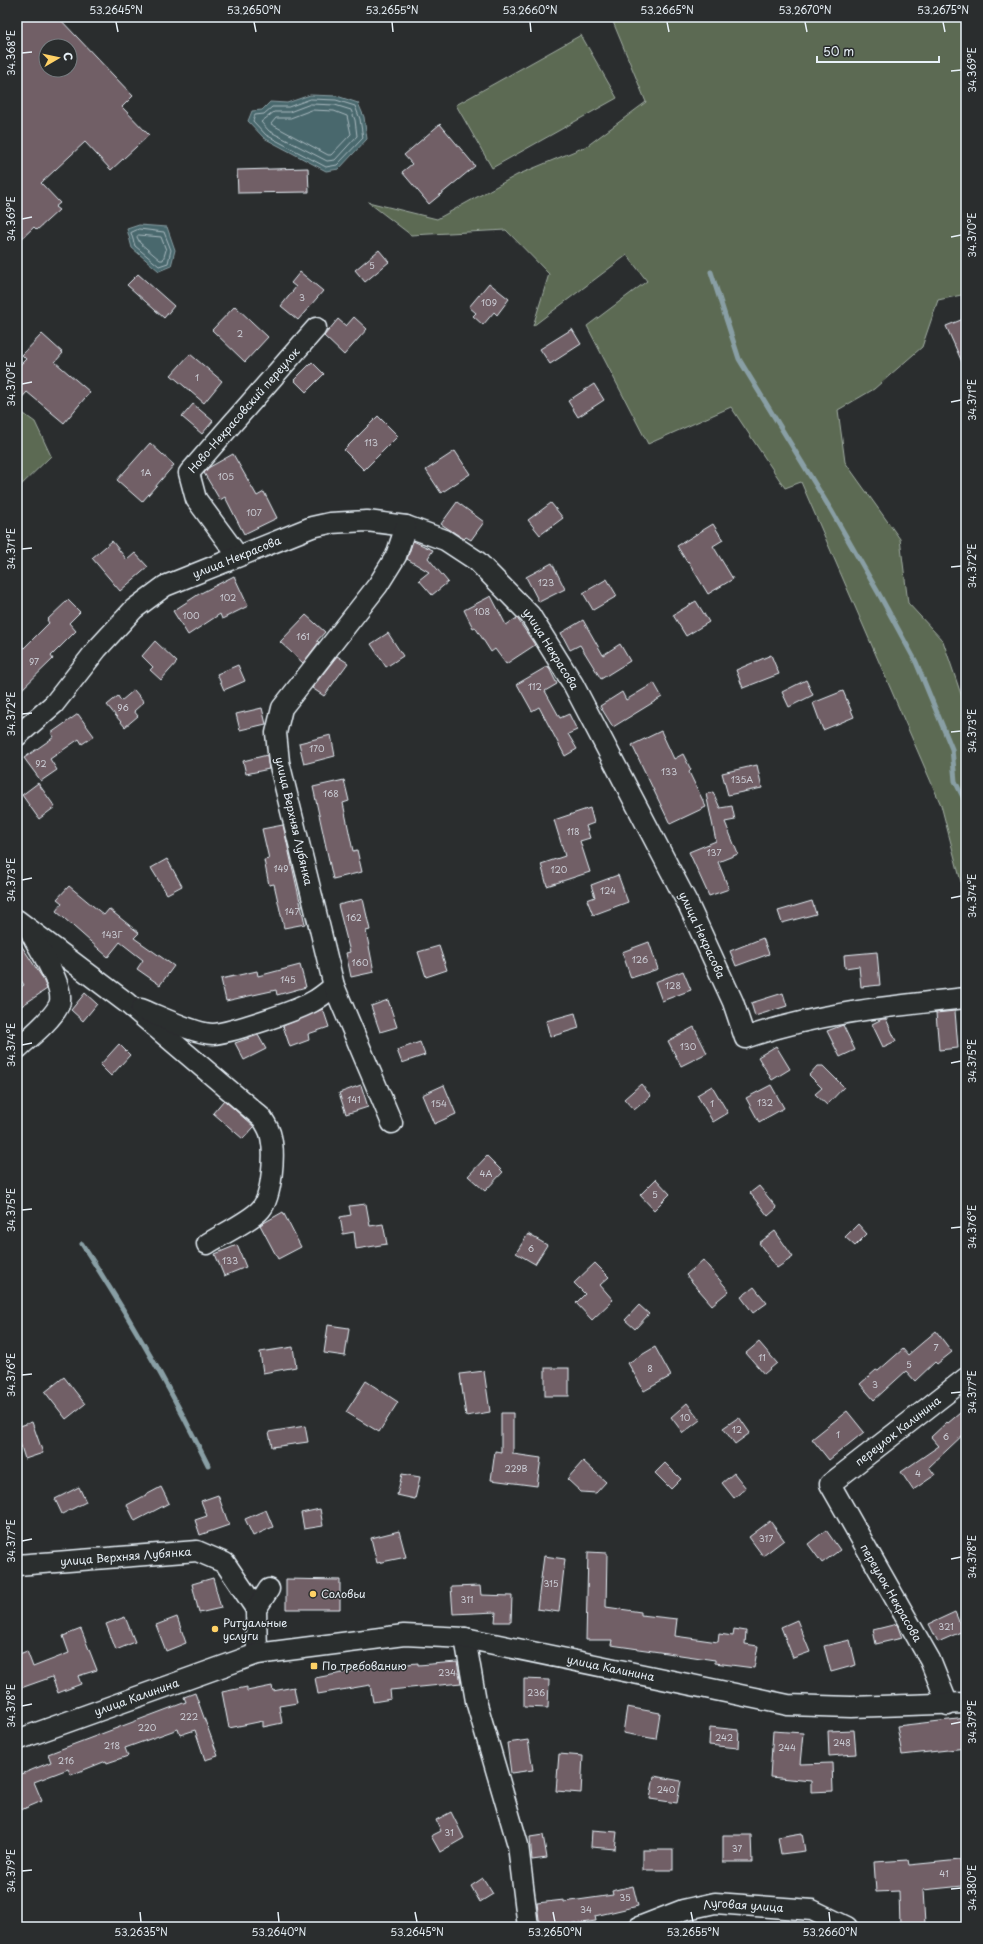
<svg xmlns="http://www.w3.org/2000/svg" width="983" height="1944" font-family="'Playpen Sans',sans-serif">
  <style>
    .green { fill: #5c6a52; stroke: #a2aea5 }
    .water { fill: #4a686d; stroke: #899fa5 }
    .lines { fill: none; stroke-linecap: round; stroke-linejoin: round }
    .shore { stroke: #a9bac0; stroke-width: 1 }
    .stream { stroke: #899fa5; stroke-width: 5 }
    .building { fill: #715f66; stroke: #e8f1f8; fill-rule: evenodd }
    .minor-casing { stroke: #e8f1f8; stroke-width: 23 }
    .minor { stroke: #2a2d2e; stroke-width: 20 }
    .ticks { fill: none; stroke: #e8f1f8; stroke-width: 1.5 }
    .poi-dot { fill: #ffd166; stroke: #2a2d2e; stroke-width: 1.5 }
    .labels { text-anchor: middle; stroke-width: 3; stroke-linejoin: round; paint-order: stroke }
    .number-label { font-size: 9px; fill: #caccd4 }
    .street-label { font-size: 11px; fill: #e8f1f8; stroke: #2a2d2e }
    .poi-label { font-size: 11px; fill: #e8f1f8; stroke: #2a2d2e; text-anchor: start }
    .neatline { fill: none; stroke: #e8f1f8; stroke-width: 1.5 }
    .ticks-label { font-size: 10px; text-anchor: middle; fill: #e8f1f8 }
  </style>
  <rect width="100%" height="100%" fill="#2a2d2e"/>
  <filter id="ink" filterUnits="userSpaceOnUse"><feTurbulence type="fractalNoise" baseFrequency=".025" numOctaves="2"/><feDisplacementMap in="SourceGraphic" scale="8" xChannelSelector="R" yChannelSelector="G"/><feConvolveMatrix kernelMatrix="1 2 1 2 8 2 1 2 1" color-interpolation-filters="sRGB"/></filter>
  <g filter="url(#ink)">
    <g class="green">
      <path d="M611,17H966V294L938,300L922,347L874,389L838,410L845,462L900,539L908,603L943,641L966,709V901L941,805L801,482L785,488L731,407L648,444L587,326L647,281L627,255L533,326L549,274L506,230L411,235L368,202L437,219L517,175L587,146L646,102Z"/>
      <path d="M581,35L617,98L492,168L456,105Z"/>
      <path d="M17,409L35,422L51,456L17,489Z"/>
    </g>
    <g class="water">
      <path d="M310,95L337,96L358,103L364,117L367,139L339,169L326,171L264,138L248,121L252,111L262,110L270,102L287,103Z"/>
      <path d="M139,225L167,227L175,250L171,266L159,271L132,248L127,229Z"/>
    </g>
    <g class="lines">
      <g class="shore">
        <path d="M311,99L336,100L355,106L360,119L363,138L337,165L326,167L266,135L253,121L255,115L264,114L272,107H288Z"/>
        <path d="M311,104L335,105L351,110L355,120L357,136L335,160L327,161L269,131L261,122L274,112H289Z"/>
        <path d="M312,110L334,111L347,116L351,134L331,155H328L271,124L276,118H290Z"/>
        <path d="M139,229L164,232L171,250L168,263L159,266L135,246L131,233Z"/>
        <path d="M139,235L161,237L166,250L163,260H160L140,243L137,237Z"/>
      </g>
      <g class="stream">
        <path d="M711,272L739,359L831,510L879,594L916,662L952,749L955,781L966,803"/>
        <path d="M82,1244C129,1316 171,1389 208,1465"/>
      </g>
    </g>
    <g class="building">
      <path d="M17,17H58L133,96L122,107L149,135L111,170L85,142L41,183L60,203L55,207L59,210L37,230L34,227L17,243ZM46,46H70V70H46Z"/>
      <path d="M440,124L475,166L429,204L402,172L412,164L404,155Z"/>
      <path d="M308,168L309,192L238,193L237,170Z"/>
      <path d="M379,250L389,262L365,282L355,270Z"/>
      <path d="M300,272L323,291L298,320L281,306L296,287L291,283Z"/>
      <path d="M138,274L174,306L164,318L127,285Z"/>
      <path d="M489,283L509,299L497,315L494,312L483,325L473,316L476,313L469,307Z"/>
      <path d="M235,306L268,337L245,362L212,330Z"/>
      <path d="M354,317L367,329L344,355L324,336L338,319L346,326Z"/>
      <path d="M966,318V371L946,326Z"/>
      <path d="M572,329L581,344L550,364L540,349Z"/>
      <path d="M42,334L63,353L55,362L90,392L64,423L27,392L17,403V368L26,359L22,355Z"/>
      <path d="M190,354L222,381L204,403L171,375Z"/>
      <path d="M312,362L324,374L306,392L294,380Z"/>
      <path d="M594,384L604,400L578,417L568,401Z"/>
      <path d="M193,404L213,421L202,434L182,417Z"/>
      <path d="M378,416L398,436L364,470L344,450Z"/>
      <path d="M150,443L174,465L142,502L117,480Z"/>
      <path d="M455,451L470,474L441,493L426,470Z"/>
      <path d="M233,454L257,496L264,492L277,518L244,534L225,497L220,500L204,473L208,468Z"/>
      <path d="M457,502L484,522L471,540L466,537L464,539L441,524Z"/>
      <path d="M551,503L563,518L540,535L528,520Z"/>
      <path d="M713,524L723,540L713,546L733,579L708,594L688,561L687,562L677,546Z"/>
      <path d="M112,541L127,560L135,553L148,567L120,591L92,558Z"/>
      <path d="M413,541L433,550L428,558L448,582L432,595L419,580L429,572L407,559Z"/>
      <path d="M552,563L565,589L539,602L526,577Z"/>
      <path d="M234,576L248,606L222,619L220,614L188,635L173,611L199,594Z"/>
      <path d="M607,579L617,596L593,610L583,593Z"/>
      <path d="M491,596L506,625L517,618L535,645L506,664L495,649L491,652L475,627L473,628L464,610Z"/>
      <path d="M68,600L80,612L69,623L76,631L51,656L53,659L17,694V655L49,623L47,620Z"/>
      <path d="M696,601L709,622L686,636L673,615Z"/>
      <path d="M306,615L325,632L317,641L319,642L303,663L280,642Z"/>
      <path d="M583,620L603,655L620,644L630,661L601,679L580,645L570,650L561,633Z"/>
      <path d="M388,633L403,656L386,667L371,644Z"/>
      <path d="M155,641L177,662L161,680L150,670L153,667L142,656Z"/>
      <path d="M771,655L779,674L743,688L736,670Z"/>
      <path d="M337,656L348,663L324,696L312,688Z"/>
      <path d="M238,665L245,681L224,690L217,674Z"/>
      <path d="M548,666L557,684L545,691L560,718L569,714L577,730L568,734L577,749L565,756L539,707L532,711L517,684Z"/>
      <path d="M806,680L813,695L789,707L782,692Z"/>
      <path d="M654,683L662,697L613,727L600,706L622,692L626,700Z"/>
      <path d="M134,690L144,702L134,711L138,716L125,727L107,705L118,696L121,701Z"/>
      <path d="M843,691L854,717L823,730L813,703Z"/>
      <path d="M262,708L266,724L240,730L236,714Z"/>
      <path d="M78,714L94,736L82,744L79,739L50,759L57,770L41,781L24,758L54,737L51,733Z"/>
      <path d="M661,731L674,759L683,754L691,770L689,772L706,807L670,824L632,745Z"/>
      <path d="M331,735L335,756L304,764L299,743Z"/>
      <path d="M267,755L269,769L246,774L243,761Z"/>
      <path d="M757,765L762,788L728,795L722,773Z"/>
      <path d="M344,780L349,801L343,803L353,851L357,850L362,872L333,879L313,787Z"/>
      <path d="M38,783L55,807L39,819L22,795Z"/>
      <path d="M713,792L720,808L732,806L735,820L725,822L738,854L718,862L729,889L709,896L689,852L716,841L706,794Z"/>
      <path d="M590,808L594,823L586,826L590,838L580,841L590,872L547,886L541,864L565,856L554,820Z"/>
      <path d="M283,825L305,924L284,928L274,884L269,885L264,860L269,859L262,829Z"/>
      <path d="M167,859L182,886L167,894L151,868Z"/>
      <path d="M618,875L628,902L593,915L587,900L595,897L591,885Z"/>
      <path d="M69,886L104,915L109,909L139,933L134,938L174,966L160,985L137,969L143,960L120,942L108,957L56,911L62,903L57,899Z"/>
      <path d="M363,899L370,930L366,931L374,972L351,977L346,953L350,952L338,905Z"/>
      <path d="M812,901L816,914L782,923L778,911Z"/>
      <path d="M763,938L769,954L736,966L730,951Z"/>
      <path d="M17,939L42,977L47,989L17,1009V990L24,985L17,974Z"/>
      <path d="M649,942L658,969L631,978L622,952Z"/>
      <path d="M439,946L447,970L426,977L418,952Z"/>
      <path d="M877,952L880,985L861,987L859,966L845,968L844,955Z"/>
      <path d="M300,965L306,987L277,995L276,990L226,1001L221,979L257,971L258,976Z"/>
      <path d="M683,971L691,990L662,1001L655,982Z"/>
      <path d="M85,993L97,1004L83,1021L71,1010Z"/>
      <path d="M783,993L787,1006L755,1016L751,1003Z"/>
      <path d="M388,1000L397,1027L380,1032L371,1006Z"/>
      <path d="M323,1009L329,1027L308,1034L309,1040L290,1047L283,1026Z"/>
      <path d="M955,1011L958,1048L939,1050L936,1013Z"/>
      <path d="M575,1013L579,1028L550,1037L546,1021Z"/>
      <path d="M882,1019H886L896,1041L883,1047L872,1024Z"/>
      <path d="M843,1025L855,1050L840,1057L827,1031Z"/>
      <path d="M694,1027L707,1053L681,1066L668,1041Z"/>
      <path d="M258,1035L266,1049L244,1060L235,1043Z"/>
      <path d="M420,1042L425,1055L402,1063L397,1050Z"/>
      <path d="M119,1044L130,1055L111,1076L100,1065Z"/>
      <path d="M776,1046L790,1069L772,1080L758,1057Z"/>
      <path d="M817,1066H823L844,1087L827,1105L815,1094L822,1088L809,1075Z"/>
      <path d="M641,1084L651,1096L634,1110L624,1099Z"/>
      <path d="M361,1085L368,1107L346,1114L339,1093Z"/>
      <path d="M444,1085L456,1114L434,1124L422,1095Z"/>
      <path d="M771,1085L784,1108L759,1122L746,1098Z"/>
      <path d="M712,1086L728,1113L713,1122L697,1095Z"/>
      <path d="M224,1100L254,1127L243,1139L213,1113Z"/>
      <path d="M487,1156L503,1172L485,1191L468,1176Z"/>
      <path d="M656,1179L670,1194L654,1210L640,1195Z"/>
      <path d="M759,1186L777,1208L768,1216L750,1193Z"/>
      <path d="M366,1204L370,1226L383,1224L387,1244L356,1249L354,1232L343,1234L340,1217L351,1215L349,1206Z"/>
      <path d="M283,1212L301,1247L278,1259L260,1225Z"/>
      <path d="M858,1224L867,1234L855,1246L845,1237Z"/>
      <path d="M775,1231L793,1257L777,1268L759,1243Z"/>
      <path d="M528,1234L547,1245L535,1264L516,1253Z"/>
      <path d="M237,1245L246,1267L224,1276L215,1254Z"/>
      <path d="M703,1260L729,1291L712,1305L686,1275Z"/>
      <path d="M595,1263L609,1277L600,1285L613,1300L592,1320L576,1303L585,1294L574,1283Z"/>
      <path d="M754,1287L767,1303L753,1313L741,1297Z"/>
      <path d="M639,1305L649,1314L635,1329L625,1320Z"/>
      <path d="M328,1325L349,1328L345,1356L324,1353Z"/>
      <path d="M936,1331L952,1352L937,1364L935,1362L915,1381L906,1371L874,1400L860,1384L876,1370L878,1371L903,1349L908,1355Z"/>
      <path d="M759,1342L777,1363L764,1374L746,1353Z"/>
      <path d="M293,1347L296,1367L263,1373L260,1352Z"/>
      <path d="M655,1347L671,1376L644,1391L628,1363Z"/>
      <rect x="545" y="1368" width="24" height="28"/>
      <path d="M484,1371L490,1412L466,1416L460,1374Z"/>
      <path d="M64,1377L85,1404L66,1419L45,1392Z"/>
      <path d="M366,1381L398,1402L379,1432L346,1412Z"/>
      <path d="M687,1403L700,1420L683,1433L671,1417Z"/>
      <path d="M966,1408V1432L929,1467L935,1475L913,1490L901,1472L939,1446L931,1437L947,1422L948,1423Z"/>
      <path d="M847,1411L864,1432L829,1460L812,1439Z"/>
      <path d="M501,1413H513V1454L541,1458L537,1486L491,1480L495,1451L501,1452Z"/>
      <path d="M739,1417L750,1433L735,1444L723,1428Z"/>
      <path d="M32,1422L43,1453L25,1459L17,1433V1427Z"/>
      <path d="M305,1426L308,1442L272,1447L269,1432Z"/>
      <path d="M583,1461L606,1482L596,1493L581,1492L567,1479Z"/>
      <path d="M665,1463L681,1479L671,1489L655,1473Z"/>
      <path d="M734,1473L746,1488L734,1498L722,1483Z"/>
      <path d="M402,1474L420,1477L415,1499L397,1495Z"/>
      <path d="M79,1487L86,1502L62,1514L55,1499Z"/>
      <path d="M161,1487L169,1503L135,1521L127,1505Z"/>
      <path d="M218,1495L229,1525L200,1535L195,1520L207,1516L201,1501Z"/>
      <path d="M320,1509L323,1526L304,1529L301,1513Z"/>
      <path d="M266,1510L273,1527L253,1536L245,1519Z"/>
      <path d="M770,1521L784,1540L763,1556L749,1537Z"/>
      <path d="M826,1530L840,1550L822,1563L808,1544Z"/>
      <path d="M399,1531L406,1557L377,1563L371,1538Z"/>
      <path d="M588,1552L607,1553L606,1607L641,1612V1615L677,1619L675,1636L718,1642L719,1634L733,1636L734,1629L746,1631L745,1644L758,1646L754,1668L715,1663V1660L611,1645L612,1640H586Z"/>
      <path d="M544,1556L565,1559L559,1612L537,1609Z"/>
      <path d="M213,1578L221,1608L199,1613L192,1584Z"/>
      <path d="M286,1579L340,1580V1609H286Z"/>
      <path d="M480,1586L481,1595L512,1596L511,1622H495L496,1612L453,1614L451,1587Z"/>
      <path d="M955,1612L963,1631L938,1642L929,1624Z"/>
      <path d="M125,1617L135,1642L116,1650L106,1624Z"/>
      <path d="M177,1617L186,1643L166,1651L156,1625Z"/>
      <path d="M797,1620L810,1652L793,1658L781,1627Z"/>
      <path d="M897,1624L902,1638L876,1644L873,1630Z"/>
      <path d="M81,1629L97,1670L78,1676L81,1684L58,1693L52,1677L21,1688L17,1677V1655L27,1651L33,1667L69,1653L63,1636Z"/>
      <path d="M850,1640L856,1665L831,1672L824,1646Z"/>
      <path d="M457,1662L461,1683L390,1690L391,1699L373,1702L370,1685L318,1694L315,1678L386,1665V1666L418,1663V1665Z"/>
      <path d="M524,1679L549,1680L548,1708L524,1707Z"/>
      <path d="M272,1686L273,1691L294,1687L297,1703L279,1706L282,1723L263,1727V1721L229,1728L222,1692L247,1687V1691Z"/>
      <path d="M195,1693L218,1756L205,1760L195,1730L180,1735L178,1729L125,1748L128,1756L107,1763L106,1761L71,1775L68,1769L34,1782L42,1801L21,1810L17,1801V1776L51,1762L48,1754L186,1702L184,1697Z"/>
      <path d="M627,1707L660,1713L656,1739L623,1733Z"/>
      <path d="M966,1718V1748L902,1755L897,1726Z"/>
      <path d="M710,1727L739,1730L738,1748L709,1745Z"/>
      <path d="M854,1730L856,1754L829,1756L828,1731Z"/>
      <path d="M773,1731L803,1733L800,1764L832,1763L833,1791L811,1792V1781L770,1777Z"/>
      <path d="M528,1740L533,1770L511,1773L507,1743Z"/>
      <path d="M559,1754L583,1756L581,1793L556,1791Z"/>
      <path d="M654,1776L681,1781L677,1803L650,1799Z"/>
      <path d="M451,1812L464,1838L440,1852L431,1836L441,1831L436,1820Z"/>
      <path d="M592,1830L617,1832L615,1849L591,1847Z"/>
      <path d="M802,1833L805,1851L781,1854L778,1837Z"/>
      <path d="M543,1835L547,1858L532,1860L530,1837Z"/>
      <path d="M723,1835H751L752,1862H723Z"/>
      <rect x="643" y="1850" width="30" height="20"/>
      <path d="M908,1860L909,1865L960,1860L963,1886L923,1890L925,1924L900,1926L899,1891L876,1892L874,1862Z"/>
      <path d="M483,1878L493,1894L480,1902L471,1886Z"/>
      <path d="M633,1886L638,1906L595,1916L596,1921L567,1925V1927H540L537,1903L564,1900V1902L613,1895L612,1891Z"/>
    </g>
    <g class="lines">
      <defs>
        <g id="minor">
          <path id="s1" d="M238,556L196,499L189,473L316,328"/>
          <path id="s2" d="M17,736L54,704L97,649L134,609L165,586L312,527L330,523L367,521L406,526L445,540L477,561L530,615L573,684L688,904L733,1002L745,1038C816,1013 891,1006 966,998"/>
          <path d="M17,920L127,1003L262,1118C266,1124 270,1130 271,1137C275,1154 272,1196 261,1209C252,1220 221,1235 207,1244"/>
          <path d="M141,1009C159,1016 195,1034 213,1034C230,1033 296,1011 312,1002C320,998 327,992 334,986"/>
          <path d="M17,1049C29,1038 52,1020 59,1005C66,988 40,951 32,935"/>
          <path d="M392,1123L334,986L279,762L276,733L282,708L378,585L396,556L406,526"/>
          <path id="s3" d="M17,1565L197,1551L225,1563L256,1609"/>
          <path d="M465,1638L476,1701L518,1845L528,1927"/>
          <path d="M257,1654L256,1609L269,1589"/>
          <path id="s4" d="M948,1705L930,1660L830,1484L966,1378"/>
          <path id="s5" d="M17,1740L257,1654L404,1635L465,1638L788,1705L851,1707L966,1703"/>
          <path id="s6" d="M639,1927L683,1910L715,1903L812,1910L847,1927"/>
        </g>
      </defs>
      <use href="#minor" class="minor-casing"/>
      <use href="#minor" class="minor"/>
    </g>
  </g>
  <path class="ticks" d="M116,22L118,32M254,22L256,32M392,22L393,32M530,22L531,32M667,22L669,32M805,22L807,32M943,22L945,32M22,53L32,52M951,71L961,70M22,219L32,217M951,237L961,235M22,384L32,382M951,402L961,400M22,549L32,548M951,567L961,566M22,714L32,713M951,732L961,731M22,880L32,878M951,898L961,896M22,1045L32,1043M951,1063L961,1061M22,1210L32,1209M951,1228L961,1227M22,1375L32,1374M951,1393L961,1392M22,1541L32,1539M951,1559L961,1557M22,1706L32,1704M951,1724L961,1722M22,1871L32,1870M951,1889L961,1888M140,1912L141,1922M278,1912L279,1922M415,1912L417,1922M553,1912L555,1922M691,1912L693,1922M829,1912L830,1922"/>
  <g class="poi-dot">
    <circle cx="313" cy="1594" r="4"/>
    <circle cx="215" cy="1629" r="4"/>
    <rect x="310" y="1662" width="8" height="8" rx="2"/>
  </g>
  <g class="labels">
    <g class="number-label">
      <text x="372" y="269">5</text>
      <text x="302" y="301">3</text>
      <text x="489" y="306">109</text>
      <text x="240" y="337">2</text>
      <text x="197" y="381">1</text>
      <text x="371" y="446">113</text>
      <text x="146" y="476">1А</text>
      <text x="226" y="480">105</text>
      <text x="254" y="516">107</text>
      <text x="546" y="586">123</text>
      <text x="228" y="601">102</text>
      <text x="482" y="615">108</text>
      <text x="191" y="619">100</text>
      <text x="303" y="640">161</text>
      <text x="34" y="665">97</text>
      <text x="535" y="690">112</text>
      <text x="123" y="711">96</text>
      <text x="317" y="752">170</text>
      <text x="41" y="767">92</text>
      <text x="669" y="775">133</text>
      <text x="742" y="783">135А</text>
      <text x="331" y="797">168</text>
      <text x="573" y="835">118</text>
      <text x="714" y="856">137</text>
      <text x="281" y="872">149</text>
      <text x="559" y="873">120</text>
      <text x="608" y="894">124</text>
      <text x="292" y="915">147</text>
      <text x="354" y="921">162</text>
      <text x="112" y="938">143Г</text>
      <text x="640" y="963">126</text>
      <text x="360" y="966">160</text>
      <text x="288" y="983">145</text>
      <text x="673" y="989">128</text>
      <text x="688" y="1050">130</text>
      <text x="354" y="1103">141</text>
      <text x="765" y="1106">132</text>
      <text x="439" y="1107">154</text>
      <text x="712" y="1107">1</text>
      <text x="486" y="1177">4А</text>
      <text x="655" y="1198">5</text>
      <text x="531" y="1252">6</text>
      <text x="230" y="1264">133</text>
      <text x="936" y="1351">7</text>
      <text x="762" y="1361">11</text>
      <text x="909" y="1368">5</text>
      <text x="650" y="1372">8</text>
      <text x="875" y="1388">3</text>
      <text x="685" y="1421">10</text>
      <text x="737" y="1433">12</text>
      <text x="838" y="1438">1</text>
      <text x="946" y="1440">6</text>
      <text x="516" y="1472">229В</text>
      <text x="918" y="1477">4</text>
      <text x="766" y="1542">317</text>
      <text x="551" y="1587">315</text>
      <text x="467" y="1603">311</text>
      <text x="946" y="1630">321</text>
      <text x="447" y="1676">234</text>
      <text x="536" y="1696">236</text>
      <text x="189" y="1720">222</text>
      <text x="147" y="1731">220</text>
      <text x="724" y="1741">242</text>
      <text x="842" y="1746">248</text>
      <text x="112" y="1749">218</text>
      <text x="787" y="1751">244</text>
      <text x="66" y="1764">216</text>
      <text x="666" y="1793">240</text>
      <text x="449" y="1836">31</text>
      <text x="737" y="1852">37</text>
      <text x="944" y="1877">41</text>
      <text x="625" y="1901">35</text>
      <text x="586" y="1913">34</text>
    </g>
    <g class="street-label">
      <text dy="4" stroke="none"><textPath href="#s1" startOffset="181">Ново-Некрасовский переулок</textPath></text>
      <text dy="4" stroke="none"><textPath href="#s2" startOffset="289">улица Некрасова</textPath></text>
      <text dy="4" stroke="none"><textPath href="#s2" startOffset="660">улица Некрасова</textPath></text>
      <text transform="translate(294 821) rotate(77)" y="4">улица Верхняя Лубянка</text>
      <text dy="4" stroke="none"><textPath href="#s2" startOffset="984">улица Некрасова</textPath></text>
      <text dy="4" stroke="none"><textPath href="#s4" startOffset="337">переулок Калинина</textPath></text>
      <text dy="4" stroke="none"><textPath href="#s3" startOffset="109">улица Верхняя Лубянка</textPath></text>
      <text transform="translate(891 1593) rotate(60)" y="4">переулок Некрасова</text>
      <text dy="4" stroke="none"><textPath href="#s5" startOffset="613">улица Калинина</textPath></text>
      <text dy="4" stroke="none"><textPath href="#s5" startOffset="127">улица Калинина</textPath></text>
      <text dy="4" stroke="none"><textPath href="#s6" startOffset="108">Луговая улица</textPath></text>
    </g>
    <g class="poi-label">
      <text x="321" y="1598">Соловьи</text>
      <text x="223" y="1627">Ритуальные<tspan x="223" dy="13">услуги</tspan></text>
      <text x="322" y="1670">По требованию</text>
    </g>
  </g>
  <rect width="983" height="1944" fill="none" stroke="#2a2d2e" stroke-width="44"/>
  <g transform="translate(58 58) rotate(81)"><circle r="19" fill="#2a2d2e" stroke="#767b7f"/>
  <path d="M0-3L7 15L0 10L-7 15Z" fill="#ffd166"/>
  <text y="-6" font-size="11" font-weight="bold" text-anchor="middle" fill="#e8f1f8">С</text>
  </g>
  <path d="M817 56v6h122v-6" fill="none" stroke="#e8f1f8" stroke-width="2"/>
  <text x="823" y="56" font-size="12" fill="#e8f1f8" stroke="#2a2d2e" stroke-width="3" paint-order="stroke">50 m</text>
  <rect x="22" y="22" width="939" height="1900" class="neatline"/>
  <g class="ticks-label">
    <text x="116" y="14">53.2645°N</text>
    <text x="254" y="14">53.2650°N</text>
    <text x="392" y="14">53.2655°N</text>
    <text x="530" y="14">53.2660°N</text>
    <text x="667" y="14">53.2665°N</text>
    <text x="805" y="14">53.2670°N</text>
    <text x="943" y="14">53.2675°N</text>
    <text transform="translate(11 53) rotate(-90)" y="4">34.368°E</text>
    <text transform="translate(972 70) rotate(-90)" y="4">34.369°E</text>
    <text transform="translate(11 219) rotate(-90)" y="4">34.369°E</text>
    <text transform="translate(972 235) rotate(-90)" y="4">34.370°E</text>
    <text transform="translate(11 384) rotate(-90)" y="4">34.370°E</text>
    <text transform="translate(972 400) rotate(-90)" y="4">34.371°E</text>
    <text transform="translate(11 549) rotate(-90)" y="4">34.371°E</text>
    <text transform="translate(972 566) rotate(-90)" y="4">34.372°E</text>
    <text transform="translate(11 714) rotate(-90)" y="4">34.372°E</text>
    <text transform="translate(972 731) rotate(-90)" y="4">34.373°E</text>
    <text transform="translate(11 880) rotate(-90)" y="4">34.373°E</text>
    <text transform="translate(972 896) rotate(-90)" y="4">34.374°E</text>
    <text transform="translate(11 1045) rotate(-90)" y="4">34.374°E</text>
    <text transform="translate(972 1061) rotate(-90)" y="4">34.375°E</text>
    <text transform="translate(11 1210) rotate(-90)" y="4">34.375°E</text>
    <text transform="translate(972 1227) rotate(-90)" y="4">34.376°E</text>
    <text transform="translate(11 1375) rotate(-90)" y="4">34.376°E</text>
    <text transform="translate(972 1392) rotate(-90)" y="4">34.377°E</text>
    <text transform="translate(11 1541) rotate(-90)" y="4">34.377°E</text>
    <text transform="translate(972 1557) rotate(-90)" y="4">34.378°E</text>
    <text transform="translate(11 1706) rotate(-90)" y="4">34.378°E</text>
    <text transform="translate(972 1722) rotate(-90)" y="4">34.379°E</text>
    <text transform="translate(11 1871) rotate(-90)" y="4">34.379°E</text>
    <text transform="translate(972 1888) rotate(-90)" y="4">34.380°E</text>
    <text x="141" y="1936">53.2635°N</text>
    <text x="279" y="1936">53.2640°N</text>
    <text x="417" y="1936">53.2645°N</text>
    <text x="555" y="1936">53.2650°N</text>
    <text x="693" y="1936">53.2655°N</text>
    <text x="830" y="1936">53.2660°N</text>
  </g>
</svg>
